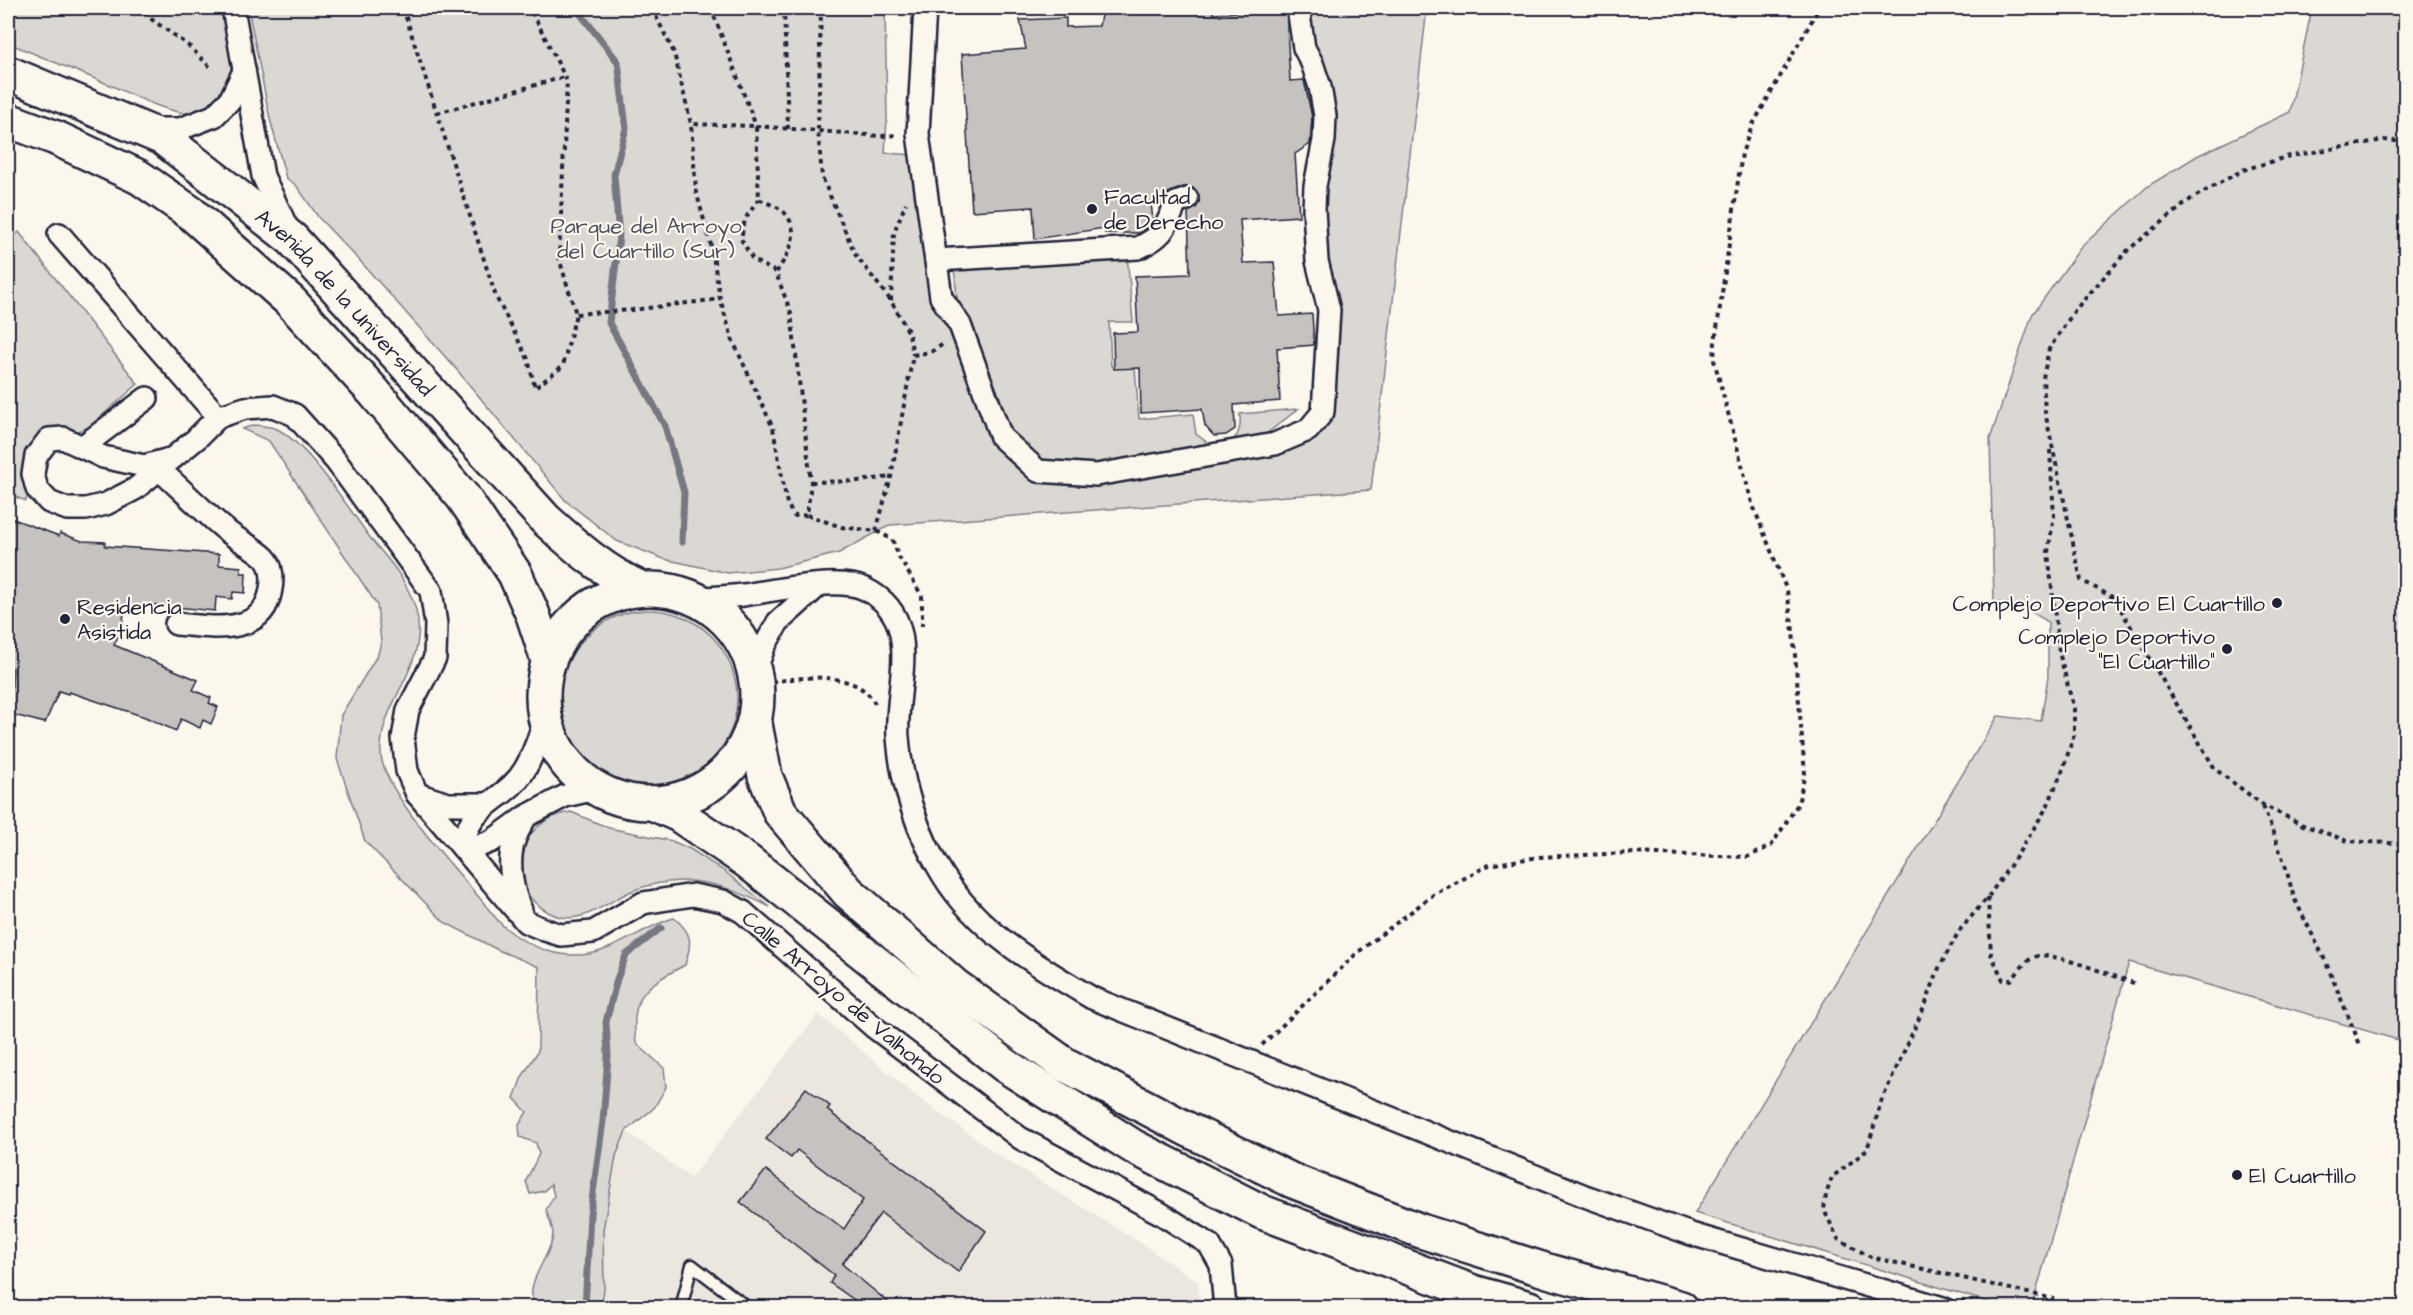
<svg xmlns="http://www.w3.org/2000/svg" width="2413" height="1315" font-family="'Architects Daughter',sans-serif">
  <style>
    .built { fill: #ebe7df }
    .green { fill: #dbd8d3; stroke: #7e7d87; stroke-width: 1.5 }
    .lines { fill: none; stroke-linecap: round; stroke-linejoin: round }
    .stream { stroke: #787681; stroke-width: 7 }
    .building { fill: #c6c2c0; stroke: #22223b; stroke-width: 1.5 }
    .lane-casing { stroke: #22223b; stroke-width: 15 }
    .street-casing { stroke: #22223b; stroke-width: 26 }
    .highway-casing { stroke: #22223b; stroke-width: 38 }
    .path { stroke: #22223b; stroke-width: 4; stroke-dasharray: 4.5 4.5; stroke-linecap: butt }
    .lane { stroke: #fbf7ec; stroke-width: 10 }
    .street { stroke: #fbf7ec; stroke-width: 21 }
    .highway { stroke: #fbf7ec; stroke-width: 33 }
    .poi-dot { fill: #22223b; stroke: #fbf7ec; stroke-width: 2 }
    .labels { text-anchor: middle; stroke-width: 4.5; stroke-linejoin: round; paint-order: stroke }
    .poi-label { font-size: 22px; fill: #22223b; stroke: #fbf7ec; text-anchor: start }
    .park-label { font-size: 22px; fill: #505061; stroke: #fbf7ec }
    .street-label { font-size: 22px; fill: #22223b; stroke: #fbf7ec }
  </style>
  <rect width="100%" height="100%" fill="#fbf7ec"/>
  <filter id="ink" filterUnits="userSpaceOnUse"><feTurbulence type="fractalNoise" baseFrequency=".0167" numOctaves="2"/><feDisplacementMap in="SourceGraphic" scale="12" xChannelSelector="R" yChannelSelector="G"/><feConvolveMatrix kernelMatrix="1 2 1 2 8 2 1 2 1" color-interpolation-filters="sRGB"/></filter>
  <g filter="url(#ink)">
    <path class="built" d="M818,1014L915,1095L1004,1159L1136,1240L1198,1282L1200,1299L1198,1308H601L604,1289L603,1230L606,1203L616,1156L626,1131L691,1178Z"/>
    <g class="green">
      <path d="M8,8H224C231,41 242,77 213,102C206,109 193,114 184,113C159,109 133,95 110,85C76,71 42,57 8,43Z"/>
      <path d="M248,8H885L887,119L885,153L915,155L934,293L997,440L1041,478L1293,437L1327,398L1322,188L1307,8H1427L1371,490L890,525L839,553L778,568L728,573L664,559L617,541L566,501L457,370L361,262L319,218L296,185L286,178L270,119Z"/>
      <path d="M2312,8H2405V1042L2129,962L2032,1307H2004L1695,1213L1998,716L2041,721L2048,676V622L2021,605L1994,602L1990,439L2032,315L2081,247L2148,186L2197,156L2290,112Z"/>
      <path d="M19,232L138,384L88,428L49,439L33,474L26,501L8,494V241Z"/>
      <path d="M1127,254L1133,322H1109L1111,366L1135,367L1139,419L1193,414L1196,434L1212,446C1234,444 1242,437 1240,414L1298,409L1256,442L1103,466L1055,465L1030,455L1011,434L968,333L957,298L954,267Z"/>
      <path d="M255,425C262,426 271,426 277,429C309,445 349,509 371,539C383,554 398,569 406,586C415,602 420,621 418,638C414,680 379,709 381,754C383,791 452,865 477,895C487,906 495,920 507,929C525,944 550,955 573,955C610,957 639,928 674,918C693,933 692,943 685,965C645,986 630,995 636,1043L664,1068L666,1087L654,1108L626,1131L616,1156L603,1230L604,1289L601,1307H535C522,1282 552,1257 553,1234C553,1227 548,1217 546,1210L554,1196L551,1184L544,1191L530,1194L526,1181L539,1154L536,1143L520,1137L519,1125L527,1112L514,1098L522,1077L538,1051L539,967L498,950L444,922L365,841L337,759L341,715L378,654L381,642L377,605L269,441L242,429Z"/>
      <circle cx="649" cy="698" r="88"/>
      <path d="M571,812L609,828L672,841L690,849L724,871L770,907C738,891 706,877 669,882C658,883 645,886 634,890C606,901 581,929 550,913C499,888 516,819 571,812Z"/>
    </g>
    <g class="lines">
      <g class="stream">
        <path d="M576,8L618,62L626,128L614,175L619,236L609,323L665,426L684,492L682,542"/>
        <path d="M585,1308L590,1214L603,1121L608,1056L606,1022L617,979L626,955L661,928"/>
      </g>
    </g>
    <g class="building">
      <path d="M1156,8H1213V14L1286,8L1290,81L1304,80L1312,117L1310,144L1295,154L1299,216L1240,220L1243,263L1274,262L1279,316L1312,314L1314,345L1277,348L1280,401L1234,405L1235,429L1226,435L1214,436L1205,426L1202,409L1141,413L1140,368L1114,369L1113,333L1138,332L1135,276L1190,274L1188,212L1196,208L1199,202V195L1196,190L1190,187H1183L1168,193L1162,204L1151,203L1153,221L1140,233H1105L1104,228L1035,239L1033,207L972,211L962,54L1026,49L1020,20L1066,18V27L1099,26L1102,10L1115,9L1156,13Z"/>
      <path d="M8,517L59,536L60,533L82,541L105,542V546L219,554V565L241,567V573H246L245,593L233,592L232,599L216,597L215,611L156,605L125,606L122,628L114,645L198,680L193,690L211,698L209,703L218,707L211,724L203,720L200,728L181,719L176,731L145,717L69,692L68,694L59,691L45,723L10,714L13,668L8,667Z"/>
      <path d="M806,1088L830,1106L827,1110L986,1231L958,1272L881,1213L842,1264L895,1308H866L830,1283L834,1275L740,1202L766,1170L844,1229L863,1200L797,1150L791,1158L766,1139Z"/>
    </g>
    <g class="lines">
      <defs>
        <path id="lane" d="M681,1308L692,1265L748,1308"/>
        <g id="street">
          <path d="M233,8L263,176L288,230"/>
          <path d="M925,8L918,134L941,297L960,325L1001,437L1038,471L1096,475L1275,444L1308,430L1323,412L1329,310L1317,261L1314,209L1315,186L1324,140L1325,116L1320,87L1312,63L1304,48L1298,8"/>
          <path d="M152,129H180L214,116L230,100L244,71"/>
          <path d="M59,234L218,417"/>
          <path d="M936,260L1138,248C1165,235 1165,228 1176,203L1187,199"/>
          <path d="M82,447L147,398"/>
          <path d="M173,458L144,466L103,457L63,438L49,439L36,456L33,474L37,489L49,502L67,509H86L106,504L135,489L196,439L218,417L245,408L273,406L295,415L336,461L431,591L436,624L435,658L408,710L403,738L407,771L417,794L526,922L545,930L561,935L593,932L643,903L693,895L723,901L743,912L875,1028L1020,1138L1160,1213L1209,1244L1221,1265L1225,1308"/>
          <path d="M159,469C182,490 204,512 227,531C239,541 254,547 265,558C272,565 273,579 271,589C264,637 211,627 176,624"/>
          <path d="M697,599C713,597 728,597 743,595C773,591 838,576 865,589C926,619 894,686 898,737C901,783 918,836 943,875C978,932 1036,965 1092,998L1585,1196L1691,1234L1943,1308"/>
          <path d="M755,672L764,647L778,622L819,585"/>
          <path d="M417,794L448,804H485"/>
          <path d="M463,848C467,803 506,802 525,769C534,754 539,736 545,720"/>
          <path d="M463,848L479,846L492,841L525,817L565,796L596,789"/>
          <path d="M521,910C512,891 507,862 514,841C516,834 520,827 524,820"/>
        </g>
        <g id="highway">
          <path id="s1" d="M8,73L163,138L292,239L545,519C575,546 604,572 642,589"/>
          <path d="M8,120L56,138L139,177L191,213L290,301L373,391L463,497L515,574L533,615L548,660"/>
          <circle cx="650" cy="696" r="107"/>
          <path d="M755,724L765,776L780,812L848,892L955,986L1064,1064L1187,1129L1293,1181L1421,1231L1548,1271L1681,1308"/>
          <path d="M652,803L679,815L747,861L1006,1066L1134,1147L1262,1212L1473,1292L1529,1308"/>
        </g>
      </defs>
      <use href="#lane" class="lane-casing"/>
      <use href="#street" class="street-casing"/>
      <use href="#highway" class="highway-casing"/>
      <g class="path">
        <path d="M136,8L190,47L212,69"/>
        <path d="M403,8L496,297L528,359L535,388L563,366L576,314L559,258L567,81L530,8"/>
        <path d="M652,8L674,53L691,124L696,191L712,249L720,299L733,341L773,428L787,504L794,516L807,515L811,482L791,313L776,273C788,254 803,233 784,212C778,206 766,203 759,199L756,126L691,124"/>
        <path d="M711,8L756,126L880,136L899,135"/>
        <path d="M784,8L788,129"/>
        <path d="M821,8L818,130L822,177L855,254L891,301L909,333L913,355"/>
        <path d="M437,113L564,77"/>
        <path d="M2406,142L2384,140L2290,156L2243,170L2191,199L2128,250L2075,310L2049,349L2043,378L2045,412L2081,580L2114,598L2215,769L2263,805L2303,825L2348,841L2406,844"/>
        <path d="M759,199L745,219L741,239L753,260L776,272"/>
        <path d="M891,301L894,232L906,203"/>
        <path d="M576,314L632,310L720,299"/>
        <path d="M2050,450L2054,516L2048,552L2059,652L2074,709V735L2063,769L2047,807L2016,857L1988,897L1959,931L1939,968L1926,1003L1881,1102L1867,1150L1832,1177L1826,1195L1824,1210L1838,1239L1871,1257L2054,1299"/>
        <path d="M811,482L858,481L891,477"/>
        <path d="M807,515L841,527L876,531L892,539L899,557L922,596V626"/>
        <path d="M876,531L891,477L913,355L931,352L945,343"/>
        <path d="M772,682C806,676 862,670 877,708"/>
        <path d="M2263,806L2285,865L2294,898L2324,958L2361,1047"/>
        <path d="M1988,898L1991,954L2003,980H2011C2019,972 2026,958 2038,956C2058,953 2115,977 2137,984"/>
        <path d="M1262,1045L1357,953L1433,895L1489,865L1539,857L1629,853L1747,857L1771,846L1798,804L1805,774L1793,631L1787,591L1752,503L1714,360L1715,342L1742,153L1752,126L1819,8"/>
        <path d="M1961,1301L1983,1308"/>
      </g>
      <use href="#lane" class="lane"/>
      <use href="#street" class="street"/>
      <use href="#highway" class="highway"/>
    </g>
  </g>
  <g class="poi-dot">
    <circle cx="1092" cy="209" r="6"/>
    <circle cx="2277" cy="603" r="6"/>
    <circle cx="65" cy="619" r="6"/>
    <circle cx="2227" cy="649" r="6"/>
    <circle cx="2237" cy="1175" r="6"/>
  </g>
  <g class="labels">
    <g class="poi-label">
      <text x="1104" y="204">Facultad<tspan x="1104" dy="25">de Derecho</tspan></text>
      <text x="2265" y="611" text-anchor="end">Complejo Deportivo El Cuartillo</text>
      <text x="77" y="614">Residencia<tspan x="77" dy="25">Asistida</tspan></text>
      <text x="2215" y="644" text-anchor="end">Complejo Deportivo<tspan x="2215" dy="25">"El Cuartillo"</tspan></text>
      <text x="2249" y="1183">El Cuartillo</text>
    </g>
    <g class="park-label">
      <text x="646" y="233">Parque del Arroyo<tspan x="646" dy="25">del Cuartillo (Sur)</tspan></text>
    </g>
    <g class="street-label">
      <text dy="8" stroke="none"><textPath href="#s1" startOffset="414">Avenida de la Universidad</textPath></text>
      <text transform="translate(844 997) rotate(40)" y="8">Calle Arroyo de Valhondo</text>
    </g>
  </g>
  <rect width="2413" height="1315" fill="none" stroke="#fbf7ec" stroke-width="30"/>
  <rect x="15" y="15" width="2383" height="1285" fill="none" stroke="#22223b" stroke-width="2" filter="url(#ink)"/>
</svg>
